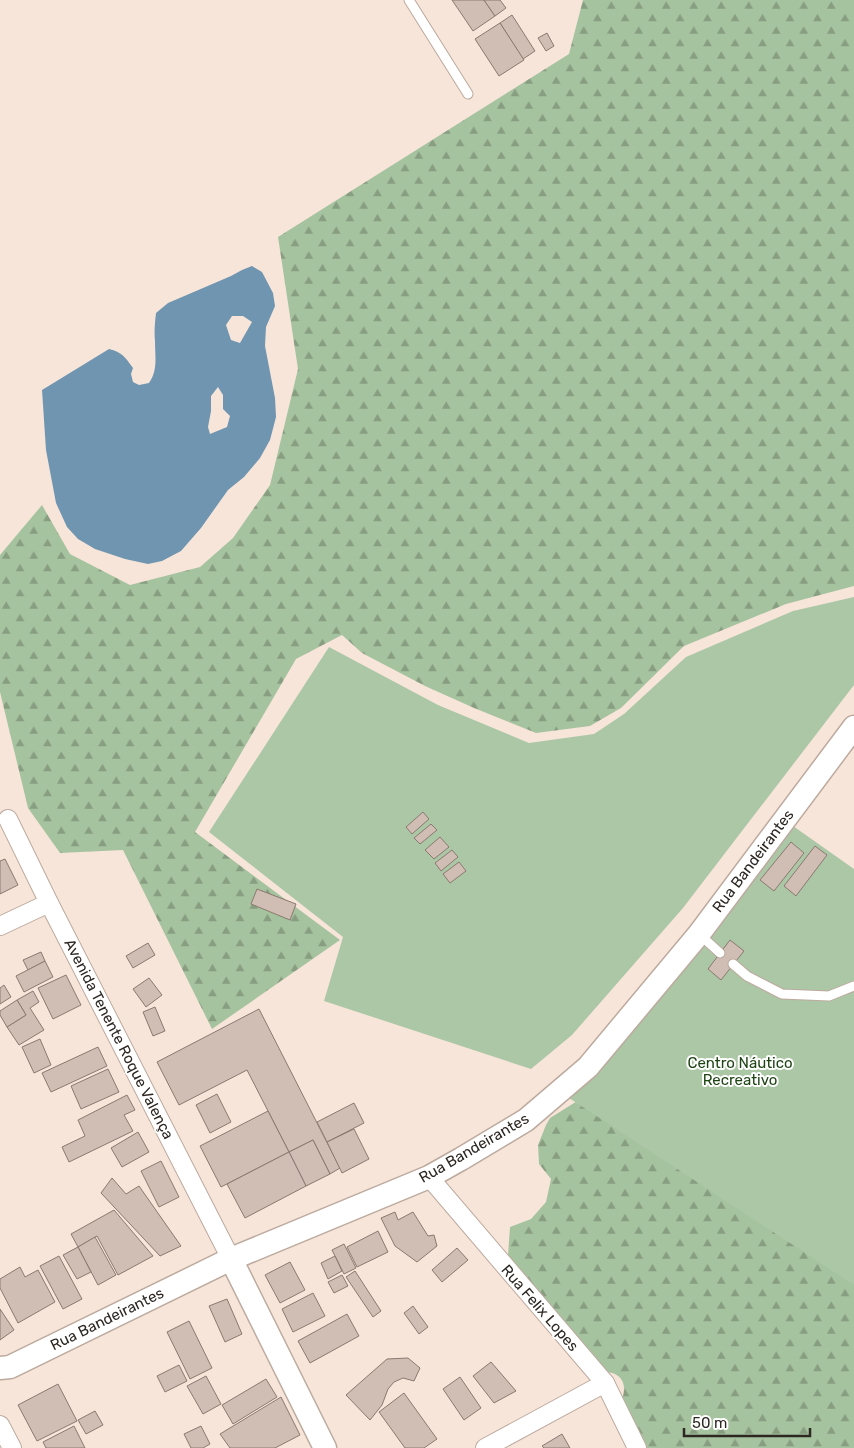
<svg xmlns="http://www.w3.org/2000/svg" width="854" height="1448" font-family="Rubik,sans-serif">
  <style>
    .forest { fill: url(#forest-firs) }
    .park { fill: #acc7a6 }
    .water { fill: #6f95b0; fill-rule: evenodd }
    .building { fill: #d0bdb3; stroke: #8a7970 }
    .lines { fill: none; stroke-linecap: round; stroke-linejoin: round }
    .service-casing { stroke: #bcaa9f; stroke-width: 11 }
    .minor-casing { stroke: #bcaa9f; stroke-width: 20 }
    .tertiary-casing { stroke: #bcaa9f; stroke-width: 25 }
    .service { stroke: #fff; stroke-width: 9 }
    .minor { stroke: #fff; stroke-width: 18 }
    .tertiary { stroke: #fff; stroke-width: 22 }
    .labels { text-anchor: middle; stroke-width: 4; stroke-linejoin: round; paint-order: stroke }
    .street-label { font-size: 15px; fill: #2d2722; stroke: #fff }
    .park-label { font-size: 15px; fill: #1e4514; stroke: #fff }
  </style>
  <defs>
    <pattern id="forest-firs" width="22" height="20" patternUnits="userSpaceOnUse" patternTransform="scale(1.25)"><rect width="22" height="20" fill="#a6c39f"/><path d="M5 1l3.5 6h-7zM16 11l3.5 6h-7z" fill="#889e81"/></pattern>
  </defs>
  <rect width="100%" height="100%" fill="#f8e5da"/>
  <g class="forest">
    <path d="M583,0H854V586L786,604L684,646L621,708L590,726L536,733L474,708L425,686L362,653L342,635L296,659L195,832L340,940L212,1029L123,850L60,853L28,808L0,692V555L42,505L70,554L130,585L200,567L233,538L270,485L298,369L278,237L569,54Z"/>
    <path d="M582,1098L854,1272V1448H640L621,1402C624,1394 627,1383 618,1376C615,1373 607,1372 603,1371L508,1256L510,1227L531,1219L546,1202L551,1179L539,1164L538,1145L546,1125L550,1118Z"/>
  </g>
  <g class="park">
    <path d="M854,597V685L683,908L572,1035L531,1069L324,1001L343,937L209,832L329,647L438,705L529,743L594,734L624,714L686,657L793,611Z"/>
    <path d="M793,826L854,869V1285L566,1096Z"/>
  </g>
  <path class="water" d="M252,266L262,272L273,293L275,306L266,327L265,346L275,398L276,417L270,440L260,458L244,477L228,490L201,528L181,551L162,561L148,564L125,559L95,549L78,539L67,527L56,503L46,450L42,390L109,349C122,352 125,357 133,368L131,374L133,382L139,385L149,383C158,370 155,357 155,341C154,332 155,322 156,313L168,303L231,276L242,270ZM232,316H243L252,322L240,343L231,340L226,325ZM218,387L223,395V409L230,416L227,427L210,434L208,427L211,411V396Z"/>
  <g class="building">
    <path d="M452,0H484L495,16L473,31Z"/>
    <path d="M484,0H500L506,8L495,16Z"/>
    <path d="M512,15L535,51L523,59L500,23Z"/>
    <path d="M500,23L524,60L499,76L475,39Z"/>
    <path d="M547,33L554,46L546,51L538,38Z"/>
    <path d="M423,812L429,819L412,834L406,827Z"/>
    <path d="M431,824L437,830L420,844L414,838Z"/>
    <path d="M440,837L449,847L434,859L425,850Z"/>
    <path d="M791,842L804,853L774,891L760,880Z"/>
    <path d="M815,846L827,855L796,896L784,886Z"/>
    <path d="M452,850L458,857L441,871L435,863Z"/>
    <path d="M5,859L18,885L0,894V861Z"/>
    <path d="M459,862L466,871L450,883L443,874Z"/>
    <path d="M257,889L296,904L290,920L251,904Z"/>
    <path d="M730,940L744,951L721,980L708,969Z"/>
    <path d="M148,943L155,955L133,968L126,956Z"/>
    <path d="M41,952L45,961L28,970L23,960Z"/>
    <path d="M45,961L53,977L24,992L16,976Z"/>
    <path d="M66,975L81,1005L53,1019L38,988Z"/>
    <path d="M149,978L162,995L146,1007L133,989Z"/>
    <path d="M4,985L11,997L0,1004V988Z"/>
    <path d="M33,991L39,1002L30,1008L44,1030L19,1045L7,1027L26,1015L17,1000Z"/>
    <path d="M17,1000L26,1015L7,1027L0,1015V1011Z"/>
    <path d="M155,1007L165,1031L153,1036L143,1012Z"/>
    <path d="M259,1009L340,1168L330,1174L313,1140L289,1152L247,1070L179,1105L157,1062Z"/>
    <path d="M40,1039L51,1065L34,1073L22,1047Z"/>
    <path d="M98,1047L107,1066L51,1092L42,1073Z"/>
    <path d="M108,1069L119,1092L81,1109L71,1086Z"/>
    <path d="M217,1094L231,1122L210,1133L196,1105Z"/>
    <path d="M127,1095L135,1110L124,1115L133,1131L69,1162L62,1147L85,1136L78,1120Z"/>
    <path d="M354,1103L364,1123L327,1142L317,1122Z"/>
    <path d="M268,1111L289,1152L221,1187L200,1146Z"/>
    <path d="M354,1129L369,1159L342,1173L327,1142Z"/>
    <path d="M138,1132L149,1152L122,1167L111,1148Z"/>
    <path d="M313,1140L330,1174L306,1186L289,1152Z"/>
    <path d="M289,1152L306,1186L245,1218L227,1184Z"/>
    <path d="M161,1161L179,1197L159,1207L141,1171Z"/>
    <path d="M112,1178L126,1194L139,1186L181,1246L160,1256L101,1193Z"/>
    <path d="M114,1210L153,1256L118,1275L97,1236L78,1247L71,1234Z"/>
    <path d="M395,1212L398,1220L413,1212L428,1236L434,1235L437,1246L417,1262L395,1246L381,1218Z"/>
    <path d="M378,1231L388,1252L357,1267L347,1247Z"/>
    <path d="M95,1237L116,1275L98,1285L78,1247Z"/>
    <path d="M344,1244L356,1268L344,1274L332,1250Z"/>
    <path d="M78,1247L91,1272L77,1279L63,1255Z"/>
    <path d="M457,1248L468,1260L442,1282L432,1270Z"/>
    <path d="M59,1256L82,1299L63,1309L40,1266Z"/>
    <path d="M335,1256L342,1271L328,1279L321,1263Z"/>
    <path d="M290,1262L305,1290L280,1303L265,1275Z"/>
    <path d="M20,1267L25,1277L38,1270L55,1302L18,1323L0,1288V1279Z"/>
    <path d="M355,1271L381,1311L373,1317L346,1277Z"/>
    <path d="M342,1275L348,1286L334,1293L328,1282Z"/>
    <path d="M313,1293L325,1316L293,1332L282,1309Z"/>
    <path d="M227,1299L242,1334L225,1342L209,1306Z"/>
    <path d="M413,1306L428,1327L419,1334L404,1313Z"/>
    <path d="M0,1309L14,1330L0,1340Z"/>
    <path d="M347,1314L359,1336L310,1363L298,1341Z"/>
    <path d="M189,1321L212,1368L190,1379L167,1332Z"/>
    <path d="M408,1358L420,1368L414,1381L403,1378L394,1382L388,1389L382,1405L370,1420L346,1395L387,1359Z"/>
    <path d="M491,1362L516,1391L494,1403L473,1376Z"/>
    <path d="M179,1365L187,1381L165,1392L157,1376Z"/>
    <path d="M206,1376L221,1404L203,1414L187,1386Z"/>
    <path d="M460,1377L481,1408L464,1420L443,1389Z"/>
    <path d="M266,1379L277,1397L233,1424L222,1405Z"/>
    <path d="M58,1384L77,1421L37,1441L18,1405Z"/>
    <path d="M404,1393L437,1439L424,1448H405L379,1412Z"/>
    <path d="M281,1397L300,1435L275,1448H230L220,1434Z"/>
    <path d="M95,1411L103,1425L86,1434L78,1420Z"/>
    <path d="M74,1426L85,1448H46L43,1442Z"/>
    <path d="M201,1426L210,1444L203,1448H191L184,1434Z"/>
    <path d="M562,1434L570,1448H544L542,1446Z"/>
  </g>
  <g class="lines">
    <defs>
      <g id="service">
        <path d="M409,0L468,94"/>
        <path d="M699,934L720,953"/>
        <path d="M733,964L747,976L782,994L829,996L854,986"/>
      </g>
      <g id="minor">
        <path d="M8,819L49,903L231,1259"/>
        <path d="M0,926L49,903"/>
        <path d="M429,1177L605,1383L637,1448"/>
        <path d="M0,1425L12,1448"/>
        <path d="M485,1448L605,1383"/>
      </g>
      <g id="tertiary">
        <path d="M231,1259L325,1448"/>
        <path d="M0,1368L10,1367L231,1259L429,1177L461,1159L526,1120L588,1067L699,934L854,727"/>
      </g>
    </defs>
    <use href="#service" class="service-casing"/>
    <use href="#minor" class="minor-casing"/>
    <use href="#tertiary" class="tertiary-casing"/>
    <use href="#service" class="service"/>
    <use href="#minor" class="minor"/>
    <use href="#tertiary" class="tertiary"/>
  </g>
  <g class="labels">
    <g class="street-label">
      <text transform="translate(753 861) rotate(-53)" y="5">Rua Bandeirantes</text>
      <text transform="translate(119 1039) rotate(63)" y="5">Avenida Tenente Roque Valença</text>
      <text transform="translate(474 1148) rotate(-30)" y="5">Rua Bandeirantes</text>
      <text transform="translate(540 1308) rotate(49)" y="5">Rua Felix Lopes</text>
      <text transform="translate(107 1319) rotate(-26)" y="5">Rua Bandeirantes</text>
    </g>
    <g class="park-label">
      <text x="740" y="1068">Centro Náutico<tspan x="740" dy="17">Recreativo</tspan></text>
    </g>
  </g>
  <path d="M684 1428v8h126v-8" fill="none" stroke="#2d2722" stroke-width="2.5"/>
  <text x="692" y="1428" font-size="15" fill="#2d2722" stroke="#ffffff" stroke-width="4" paint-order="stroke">50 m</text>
</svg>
